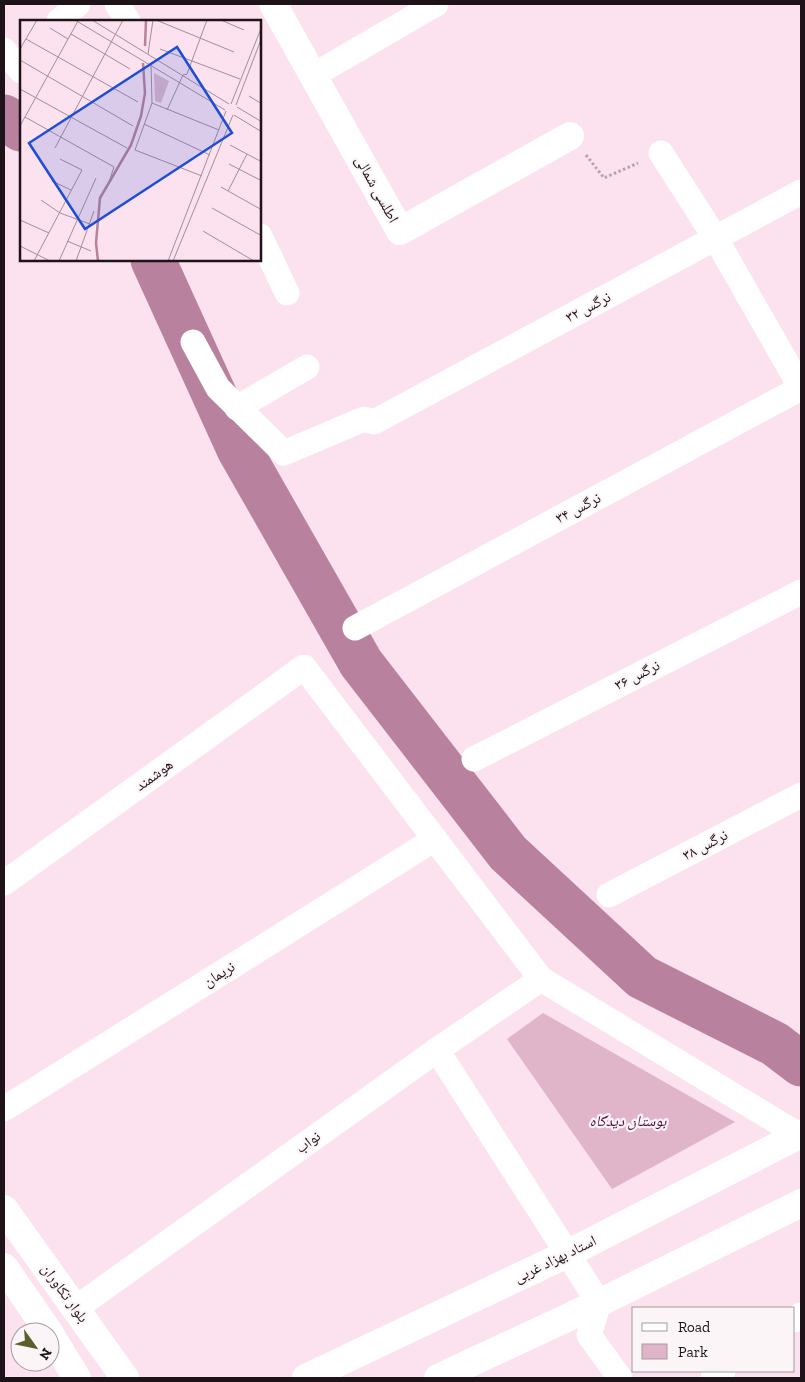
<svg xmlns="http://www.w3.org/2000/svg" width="805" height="1382" font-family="'Zilla Slab','Noto Naskh Arabic',serif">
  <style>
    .green { fill: #e0b4c9 }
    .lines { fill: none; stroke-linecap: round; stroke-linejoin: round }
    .river { stroke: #b8819d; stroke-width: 45 }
    .path { stroke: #b8a2ad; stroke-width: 3; stroke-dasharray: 2.5 2.5; stroke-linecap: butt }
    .minor { stroke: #fff; stroke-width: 25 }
    .tertiary { stroke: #fff; stroke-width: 28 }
    .secondary { stroke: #fff; stroke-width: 28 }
    .labels { text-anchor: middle; stroke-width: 4.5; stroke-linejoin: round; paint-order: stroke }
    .street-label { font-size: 15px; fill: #1e1318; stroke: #fcf5f8 }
    .park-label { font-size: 15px; font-style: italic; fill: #500c36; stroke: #fcf5f8 }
    .inset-river { fill: none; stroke: #b8819d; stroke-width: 2.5 }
    .inset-road { fill: none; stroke: #a38f98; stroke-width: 1 }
    .view { fill: #1d4ed8; fill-opacity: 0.15; stroke: #1d4ed8; stroke-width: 2.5 }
    .inset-edge { fill: none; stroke: #1e1318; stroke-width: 2.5 }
  </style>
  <rect width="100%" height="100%" fill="#fce1ee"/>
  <path class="green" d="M543,1013L735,1122L612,1189L507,1039Z"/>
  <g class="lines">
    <g class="river">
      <path d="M4,117L21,129"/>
      <path d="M153,260L239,449L361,663L508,853L642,977L775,1044L801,1064"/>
    </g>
    <path class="path" d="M586,155L604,178L638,163"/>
    <g class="minor">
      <path d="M117,4L128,21"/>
      <path d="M59,21L78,4"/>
      <path d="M4,50L21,71"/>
      <path d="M314,75L436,4"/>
      <path d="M661,153L716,239L801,388"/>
      <path d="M260,236L287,293"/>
      <path d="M193,342L218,388L284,453L364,419L374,422L801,192"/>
      <path d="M237,408L307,367"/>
      <path d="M355,628L801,388"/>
      <path d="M474,759L801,592"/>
      <path d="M4,883L304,667L541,979L799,1135"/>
      <path d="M609,895L801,795"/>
      <path d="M437,1050L599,1303L589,1335L620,1378"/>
      <path d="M4,1109L435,839"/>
      <path d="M76,1308L437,1050L541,979"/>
      <path d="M794,1320L801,1315"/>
      <path d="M713,1378L723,1371"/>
    </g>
    <g class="tertiary">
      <path d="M273,4L400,231L570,136"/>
      <path d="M306,1378L567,1254L801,1134"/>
      <path d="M438,1378L599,1303L801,1203"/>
    </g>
    <g class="secondary">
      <path d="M4,1209L125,1378"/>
      <path d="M4,1267L49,1332"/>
      <path d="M50,1334L77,1378"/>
    </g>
  </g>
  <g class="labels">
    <g class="street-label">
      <text transform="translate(377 189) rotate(61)" y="5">اطلسی شمالی</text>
      <text transform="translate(588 307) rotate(-28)" y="5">نرگس ۳۲</text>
      <text transform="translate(578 508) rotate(-28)" y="5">نرگس ۳۴</text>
      <text transform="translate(637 675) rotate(-27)" y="5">نرگس ۳۶</text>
      <text transform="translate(154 775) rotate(-36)" y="5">هوشمند</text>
      <text transform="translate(705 845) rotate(-28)" y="5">نرگس ۳۸</text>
      <text transform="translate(219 974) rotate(-32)" y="5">نریمان</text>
      <text transform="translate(308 1142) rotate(-36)" y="5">نواب</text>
      <text transform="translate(555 1259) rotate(-26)" y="5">استاد بهزاد غربی</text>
      <text transform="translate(65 1293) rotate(54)" y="5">بلوار تکاوران</text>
    </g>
    <g class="park-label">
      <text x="628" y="1126">بوستان دیدگاه</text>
    </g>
  </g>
  <g transform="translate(20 20)">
    <rect width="241" height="241" fill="#fce1ee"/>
    <path d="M134,53L149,61L141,83L135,81Z" fill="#e0b4c9"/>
    <path class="inset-river" d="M125,26L126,0M78,241L76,223L80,178L111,125L121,96L125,73L123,43"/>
    <path class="inset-road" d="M55,0L205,90M72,0L209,84M136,0L214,32M201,0L224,10M30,8L48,19M51,14L110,49M6,19L118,82M0,29L17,0M140,29L220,59M128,34L133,0M0,40L113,106M131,45L132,83L115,130L182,156M0,69L107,128M229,76L242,84M132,83L199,110M211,84L242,6M216,85L242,17M217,87L242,102M147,90L163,55L167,54L187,0M214,95L242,112M5,97L94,147L88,165M124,104L190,135M0,106L58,1M210,125L242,142M35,128L103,0M209,144L242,161M32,161L51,170M201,167L242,190M208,171L227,134M21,180L40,193L70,204M192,188L242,216M0,200L29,213M183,211L234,241M47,221L71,231M0,226L30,241M14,241L62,150L40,139M39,241L76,158M56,241L74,191M148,241L206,91M153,241L213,95"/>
    <path class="view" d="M157,27L212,113L65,209L9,123Z"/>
    <rect width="241" height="241" class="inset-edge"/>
  </g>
  <rect width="805" height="1382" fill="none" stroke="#1e1318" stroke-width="10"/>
  <rect x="632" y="1307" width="162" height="65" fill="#fcf5f8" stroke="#a39b9e"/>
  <rect x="642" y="1323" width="25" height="8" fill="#ffffff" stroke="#a39b9e"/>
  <text x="678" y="1332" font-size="15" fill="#1e1318">Road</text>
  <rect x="642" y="1344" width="25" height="15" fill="#e0b4c9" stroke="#a39b9e"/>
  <text x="678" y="1357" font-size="15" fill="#1e1318">Park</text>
  <g transform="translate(35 1347) rotate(123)"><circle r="24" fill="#fcf5f8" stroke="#a39b9e"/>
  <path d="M0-4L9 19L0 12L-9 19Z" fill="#5c5e2b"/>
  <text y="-8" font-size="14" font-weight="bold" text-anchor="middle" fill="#1e1318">N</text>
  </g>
</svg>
